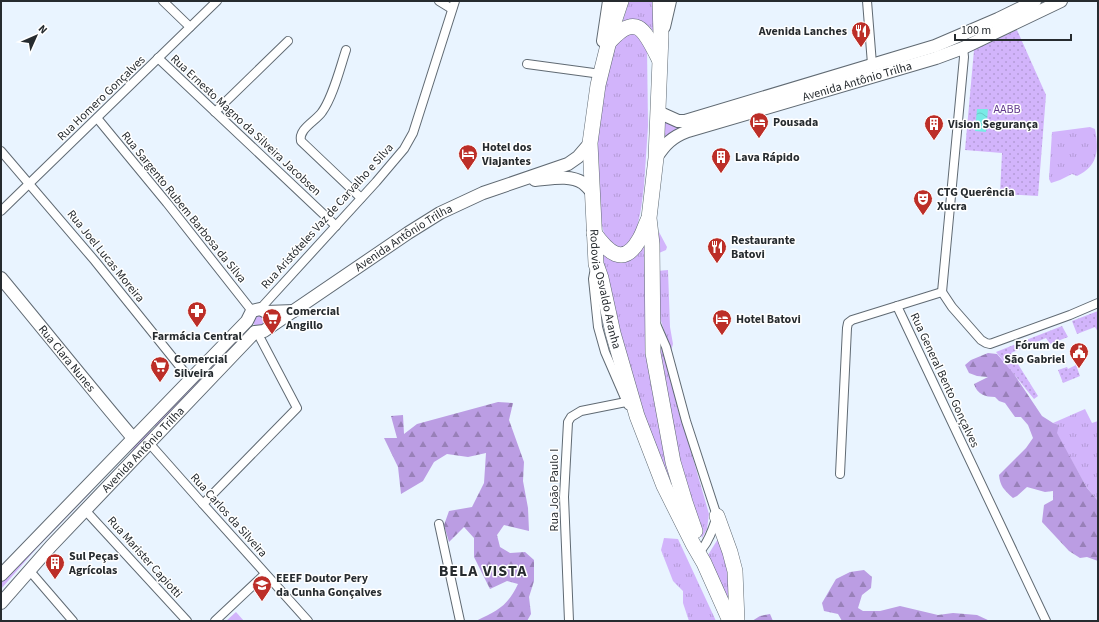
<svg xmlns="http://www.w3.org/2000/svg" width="1099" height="622" font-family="'Source Sans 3',sans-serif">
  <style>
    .grass { fill: url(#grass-tufts) }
    .forest { fill: url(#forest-firs) }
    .park { fill: url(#park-dots) }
    .garden { fill: #d2b4fb }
    .water { fill: url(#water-waves) }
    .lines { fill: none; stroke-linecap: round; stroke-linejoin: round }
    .street-casing { stroke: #606a73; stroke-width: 10 }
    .secondary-casing { stroke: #606a73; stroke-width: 14 }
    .highway-casing { stroke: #606a73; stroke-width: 16 }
    .street { stroke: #fff; stroke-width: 8 }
    .secondary { stroke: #fff; stroke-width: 12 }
    .highway { stroke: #fff; stroke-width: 15 }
    .labels { text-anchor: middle; stroke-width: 3; stroke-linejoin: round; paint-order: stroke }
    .poi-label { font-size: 12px; font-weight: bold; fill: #262b2f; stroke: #fff; text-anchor: start }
    .street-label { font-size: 12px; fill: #262b2f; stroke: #fff }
    .park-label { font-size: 12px; fill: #61398b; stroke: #fff }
    .district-label { font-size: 16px; font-weight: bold; letter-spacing: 1px; fill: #262b2f; stroke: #fff }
  </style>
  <defs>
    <pattern id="grass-tufts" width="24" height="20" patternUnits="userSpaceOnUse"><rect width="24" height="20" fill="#d2b4fb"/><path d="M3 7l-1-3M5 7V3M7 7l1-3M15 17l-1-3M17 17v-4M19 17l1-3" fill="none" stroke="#b49bd7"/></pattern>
    <pattern id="forest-firs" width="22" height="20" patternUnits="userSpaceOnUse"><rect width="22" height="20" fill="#bb9de3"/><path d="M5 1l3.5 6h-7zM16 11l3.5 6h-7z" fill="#9880b8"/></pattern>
    <pattern id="park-dots" width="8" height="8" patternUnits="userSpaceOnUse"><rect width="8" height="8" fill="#d2b4fb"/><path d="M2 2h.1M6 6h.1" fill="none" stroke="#b49bd7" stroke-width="1.8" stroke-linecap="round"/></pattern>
    <pattern id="water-waves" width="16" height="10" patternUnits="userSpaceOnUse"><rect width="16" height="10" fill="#79eae6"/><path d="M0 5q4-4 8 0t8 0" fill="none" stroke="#68c9c6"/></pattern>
  </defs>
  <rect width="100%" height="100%" fill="#e9f4ff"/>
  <g class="grass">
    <path d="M629,1H658L656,35L650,27L641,22L621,27Z"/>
    <path d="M636,31L647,47L648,126L644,186L641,209L637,228L629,246L617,250L605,237L600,218L597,156L598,137L601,104L611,59L616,44L622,36Z"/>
    <path d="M663,121L683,128L664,138Z"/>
    <path d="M1090,127L1095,129C1099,151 1098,166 1077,176L1072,174L1060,180L1051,183L1049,179L1052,132Z"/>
    <path d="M648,230V334L687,519L667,487L622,352L601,251L608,257Z"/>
    <path d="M659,232L667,247L666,250L659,253Z"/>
    <path d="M668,270L670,327L673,344L671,351L660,318L657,271Z"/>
    <path d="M656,330L667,360L678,410L688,441L709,514L707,529L702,538L684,485Z"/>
    <path d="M1085,409L1092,423L1098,421V501L1087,488L1056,433L1059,425L1053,423Z"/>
    <path d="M721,534L727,551L733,615L708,555Z"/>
    <path d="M664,538L678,539L716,621H689L683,603V591L673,581L661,550Z"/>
  </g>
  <g class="forest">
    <path d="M988,353L997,354L1003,361L1012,371L1042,416L1053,423L1059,425L1057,433L1087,488L1098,501V561L1087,557L1080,558L1069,551L1042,522L1044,505L1053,500V491L1045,492L1027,487L1017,496L1013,498C1004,490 1000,486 999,475L1026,448L1033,438L1028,425L1021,417H1015L1005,403L999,401L995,397C985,397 977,394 974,384L988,377L977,376L969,373L965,365L971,360Z"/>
    <path d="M498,402L513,403L509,420L524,462L523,481L528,508L529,531L504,525L497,535L500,547L510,553L525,552L534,560V581L529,597L531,614L527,621H476C498,610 507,607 518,584L507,581L490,589L474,557V538L464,527L449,542L444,525L449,511L472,507L484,483L486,453L468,457L447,454L434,462L423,481L401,494L398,467L384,438H397L391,416L403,415L404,434L417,424Z"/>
    <path d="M864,570L872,577L871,588L862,595L858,608L863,611H880L900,606L938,615L953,613L977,615L990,621H842L838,614L824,611L822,603L836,579L850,572Z"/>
    <path d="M770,614L773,621H752L760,616Z"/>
  </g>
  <g class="park">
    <path d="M1017,30L1046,95L1038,196L1000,194L1002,153L965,150L974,50Z"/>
    <path d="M1098,311V332L1095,327L1077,334L1072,321Z"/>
    <path d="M1062,326L1068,337L1050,344L1046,338L1011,353L1038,396L1034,399L996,352Z"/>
    <path d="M1076,365L1080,376L1063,383L1058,370L1067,367L1068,369Z"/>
  </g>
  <g class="garden">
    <circle cx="259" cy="321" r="6"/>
    <path d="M246,330L248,332L213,369L210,367Z"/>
    <path d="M206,371L209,374L157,428L154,425Z"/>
    <path d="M150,430L153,431L128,457L136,444Z"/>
    <path d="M90,491V493L36,549L1,589V581Z"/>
    <path d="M236,612L244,621H226Z"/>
  </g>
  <path class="water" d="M977,109H988L986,132L975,131Z"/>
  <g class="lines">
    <defs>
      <g id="street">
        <path d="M163,1L190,27"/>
        <path d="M439,1L452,9"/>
        <path d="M867,1L872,64"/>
        <path d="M346,50C340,68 333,97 322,112C316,121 298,129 301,141L361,198"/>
        <path d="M158,58L336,226"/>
        <path d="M527,64L601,74"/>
        <path d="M215,112L288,41"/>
        <path d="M97,118L167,203L252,311"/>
        <path d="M1,151L95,261L190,379"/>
        <path d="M1,211L217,1"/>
        <path d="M595,268L593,279L598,327L605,352L628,405"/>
        <path d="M942,292L964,57L963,48"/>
        <path d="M942,292L952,307L981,340L986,343L990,344L1070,315L1098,303"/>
        <path d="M897,306L1046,621"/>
        <path d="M260,309L376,182L404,149L413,133L455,1"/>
        <path d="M656,324L666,347L686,421L717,516C713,528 710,539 702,549"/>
        <path d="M149,443L203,504L308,621"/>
        <path d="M840,474L847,328L848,323L852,320L942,292"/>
        <path d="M203,504L297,408L257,332"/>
        <path d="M85,510L187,621"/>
        <path d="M439,524L460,621"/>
        <path d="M29,570L73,621"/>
        <path d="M215,621L265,574"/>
        <path d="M569,621L564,497L568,422L571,417L581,411L626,402"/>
      </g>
      <g id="secondary">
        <path d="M664,27L670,1"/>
        <path d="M603,41L609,1"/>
        <path d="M658,112L678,121H685L935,46L998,19L1035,1"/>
        <path id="s1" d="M656,158C665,144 672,137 688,131L936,58L963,48L1061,1"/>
        <path d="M535,180C549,179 570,174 583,183C586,185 589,189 592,192"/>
        <path id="s2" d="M1,278C45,331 88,385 133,438"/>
        <path id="s3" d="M255,332L264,331L408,233L440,213L483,193L568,164L578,157L590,143"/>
        <path d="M1,575L247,321L252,311L260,309L266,312L294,311"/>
        <path id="s4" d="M1,603L51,546L255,332"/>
      </g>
      <g id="highway">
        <path id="s5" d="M621,1L613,25L598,85L590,143L596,264L601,278L613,333L637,416L664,486L693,544L704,563L730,621"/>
        <path d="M660,1L661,36L656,158L649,218L652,244L653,353L673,462L685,502L695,531"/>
        <path d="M609,42C637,11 645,31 659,59"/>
        <path d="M594,233C607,251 623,268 639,240C643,234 645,226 648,220"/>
        <path d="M717,516L730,552L735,571L737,621"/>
      </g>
    </defs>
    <use href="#street" class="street-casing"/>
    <use href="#secondary" class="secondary-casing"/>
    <use href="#highway" class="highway-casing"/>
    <use href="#street" class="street"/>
    <use href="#secondary" class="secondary"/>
    <use href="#highway" class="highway"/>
  </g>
  <defs>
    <symbol id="restaurant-pin" viewBox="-11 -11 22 30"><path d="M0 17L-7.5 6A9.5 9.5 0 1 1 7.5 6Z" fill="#bc2e28" stroke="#fff"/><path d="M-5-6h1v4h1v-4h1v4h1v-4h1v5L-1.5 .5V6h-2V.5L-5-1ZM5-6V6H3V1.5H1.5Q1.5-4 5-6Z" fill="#fff"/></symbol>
    <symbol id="hotel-pin" viewBox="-11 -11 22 30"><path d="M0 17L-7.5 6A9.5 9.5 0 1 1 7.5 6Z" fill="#bc2e28" stroke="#fff"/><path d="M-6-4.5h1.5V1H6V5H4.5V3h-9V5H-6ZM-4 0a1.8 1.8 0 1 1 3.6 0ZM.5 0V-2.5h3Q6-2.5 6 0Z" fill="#fff"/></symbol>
    <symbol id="building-pin" viewBox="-11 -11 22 30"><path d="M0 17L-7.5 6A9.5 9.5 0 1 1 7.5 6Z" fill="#bc2e28" stroke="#fff"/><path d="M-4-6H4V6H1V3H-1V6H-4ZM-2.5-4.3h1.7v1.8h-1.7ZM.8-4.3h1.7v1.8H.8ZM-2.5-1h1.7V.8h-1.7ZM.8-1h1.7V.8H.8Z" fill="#fff"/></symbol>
    <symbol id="theatre-pin" viewBox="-11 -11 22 30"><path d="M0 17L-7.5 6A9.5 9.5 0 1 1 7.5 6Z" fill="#bc2e28" stroke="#fff"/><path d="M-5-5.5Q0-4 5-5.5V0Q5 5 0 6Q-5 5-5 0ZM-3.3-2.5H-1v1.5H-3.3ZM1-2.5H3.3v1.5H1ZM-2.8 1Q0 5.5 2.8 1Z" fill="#fff"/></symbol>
    <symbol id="pharmacy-pin" viewBox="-11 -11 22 30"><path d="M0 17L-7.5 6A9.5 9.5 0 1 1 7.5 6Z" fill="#bc2e28" stroke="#fff"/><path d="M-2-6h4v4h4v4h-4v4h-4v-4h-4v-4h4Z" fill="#fff"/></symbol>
    <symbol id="supermarket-pin" viewBox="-11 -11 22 30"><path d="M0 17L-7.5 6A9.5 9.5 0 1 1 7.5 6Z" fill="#bc2e28" stroke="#fff"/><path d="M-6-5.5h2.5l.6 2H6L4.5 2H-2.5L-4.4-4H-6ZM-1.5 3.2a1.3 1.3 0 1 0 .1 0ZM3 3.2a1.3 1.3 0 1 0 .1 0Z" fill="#fff"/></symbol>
    <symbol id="civic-pin" viewBox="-11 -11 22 30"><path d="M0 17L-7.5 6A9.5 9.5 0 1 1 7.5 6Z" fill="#bc2e28" stroke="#fff"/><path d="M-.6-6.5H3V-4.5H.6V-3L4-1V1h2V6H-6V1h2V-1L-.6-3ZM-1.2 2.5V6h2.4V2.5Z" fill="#fff"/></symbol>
    <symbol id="school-pin" viewBox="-11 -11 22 30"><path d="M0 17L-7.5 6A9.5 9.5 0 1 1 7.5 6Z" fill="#bc2e28" stroke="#fff"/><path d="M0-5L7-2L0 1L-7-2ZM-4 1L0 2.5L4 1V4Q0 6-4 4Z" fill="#fff"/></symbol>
  </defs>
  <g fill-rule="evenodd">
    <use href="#restaurant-pin" x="850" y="20" width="22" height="30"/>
    <use href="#hotel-pin" x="748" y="111" width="22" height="30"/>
    <use href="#building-pin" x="923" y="113" width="22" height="30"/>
    <use href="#hotel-pin" x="457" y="143" width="22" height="30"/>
    <use href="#building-pin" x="710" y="146" width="22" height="30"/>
    <use href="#theatre-pin" x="912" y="188" width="22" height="30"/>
    <use href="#restaurant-pin" x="706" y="236" width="22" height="30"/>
    <use href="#pharmacy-pin" x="186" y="300" width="22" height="30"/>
    <use href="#supermarket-pin" x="261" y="307" width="22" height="30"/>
    <use href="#hotel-pin" x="711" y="308" width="22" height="30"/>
    <use href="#civic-pin" x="1068" y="341" width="22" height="30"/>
    <use href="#supermarket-pin" x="149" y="355" width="22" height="30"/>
    <use href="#building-pin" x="44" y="552" width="22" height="30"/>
    <use href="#school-pin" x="251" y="574" width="22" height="30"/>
  </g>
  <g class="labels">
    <g class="poi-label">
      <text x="847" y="35" text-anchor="end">Avenida Lanches</text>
      <text x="773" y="126">Pousada</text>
      <text x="948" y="128">Vision Segurança</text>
      <text x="482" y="151">Hotel dos<tspan x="482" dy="14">Viajantes</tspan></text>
      <text x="735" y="161">Lava Rápido</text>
      <text x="937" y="196">CTG Querência<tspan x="937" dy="14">Xucra</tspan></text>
      <text x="731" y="244">Restaurante<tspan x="731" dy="14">Batovi</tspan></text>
      <text x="286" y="315">Comercial<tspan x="286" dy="14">Angillo</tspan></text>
      <text x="736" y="323">Hotel Batovi</text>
      <text x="197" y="340" text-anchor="middle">Farmácia Central</text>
      <text x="1065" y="349" text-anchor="end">Fórum de<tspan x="1065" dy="14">São Gabriel</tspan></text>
      <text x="174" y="363">Comercial<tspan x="174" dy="14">Silveira</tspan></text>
      <text x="69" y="560">Sul Peças<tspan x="69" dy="14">Agrícolas</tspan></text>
      <text x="276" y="582">EEEF Doutor Pery<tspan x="276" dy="14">da Cunha Gonçalves</tspan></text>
    </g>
    <g class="street-label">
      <text dy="4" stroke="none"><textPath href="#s1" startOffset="219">Avenida Antônio Trilha</textPath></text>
      <text transform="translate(101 98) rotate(-44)" y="4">Rua Homero Gonçalves</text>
      <text transform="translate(246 125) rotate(43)" y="4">Rua Ernesto Magno da Silveira Jacobsen</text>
      <text transform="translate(184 207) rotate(51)" y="4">Rua Sargento Rubem Barbosa da Silva</text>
      <text transform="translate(327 216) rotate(-48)" y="4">Rua Aristóteles Vaz de Carvalho e Silva</text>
      <text dy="4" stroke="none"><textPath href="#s3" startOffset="177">Avenida Antônio Trilha</textPath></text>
      <text transform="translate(106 256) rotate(51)" y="4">Rua Joel Lucas Moreira</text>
      <text dy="4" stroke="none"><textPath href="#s5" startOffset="293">Rodovia Osvaldo Aranha</textPath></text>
      <text dy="4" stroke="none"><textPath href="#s2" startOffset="104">Rua Clara Nunes</textPath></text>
      <text transform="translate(945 380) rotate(65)" y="4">Rua General Bento Gonçalves</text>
      <text dy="4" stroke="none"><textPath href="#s4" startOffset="209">Avenida Antônio Trilha</textPath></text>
      <text transform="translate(554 490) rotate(-90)" y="4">Rua João Paulo I</text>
      <text transform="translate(229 515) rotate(48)" y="4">Rua Carlos da Silveira</text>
      <text transform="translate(145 557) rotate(48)" y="4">Rua Marister Capiotti</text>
    </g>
    <g class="park-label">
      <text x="1007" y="113">AABB</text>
    </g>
    <g class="district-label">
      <text x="483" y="576">BELA VISTA</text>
    </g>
  </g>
  <rect width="1099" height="622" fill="none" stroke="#262b2f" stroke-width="4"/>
  <g transform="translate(36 36) rotate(45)" stroke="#ffffff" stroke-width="3" paint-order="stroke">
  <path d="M0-3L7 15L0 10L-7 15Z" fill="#262b2f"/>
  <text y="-6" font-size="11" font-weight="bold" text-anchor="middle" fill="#262b2f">N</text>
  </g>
  <path d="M955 34v6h116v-6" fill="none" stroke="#262b2f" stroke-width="2"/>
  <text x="961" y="34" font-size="12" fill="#262b2f" stroke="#ffffff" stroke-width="3" paint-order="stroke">100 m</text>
</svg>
